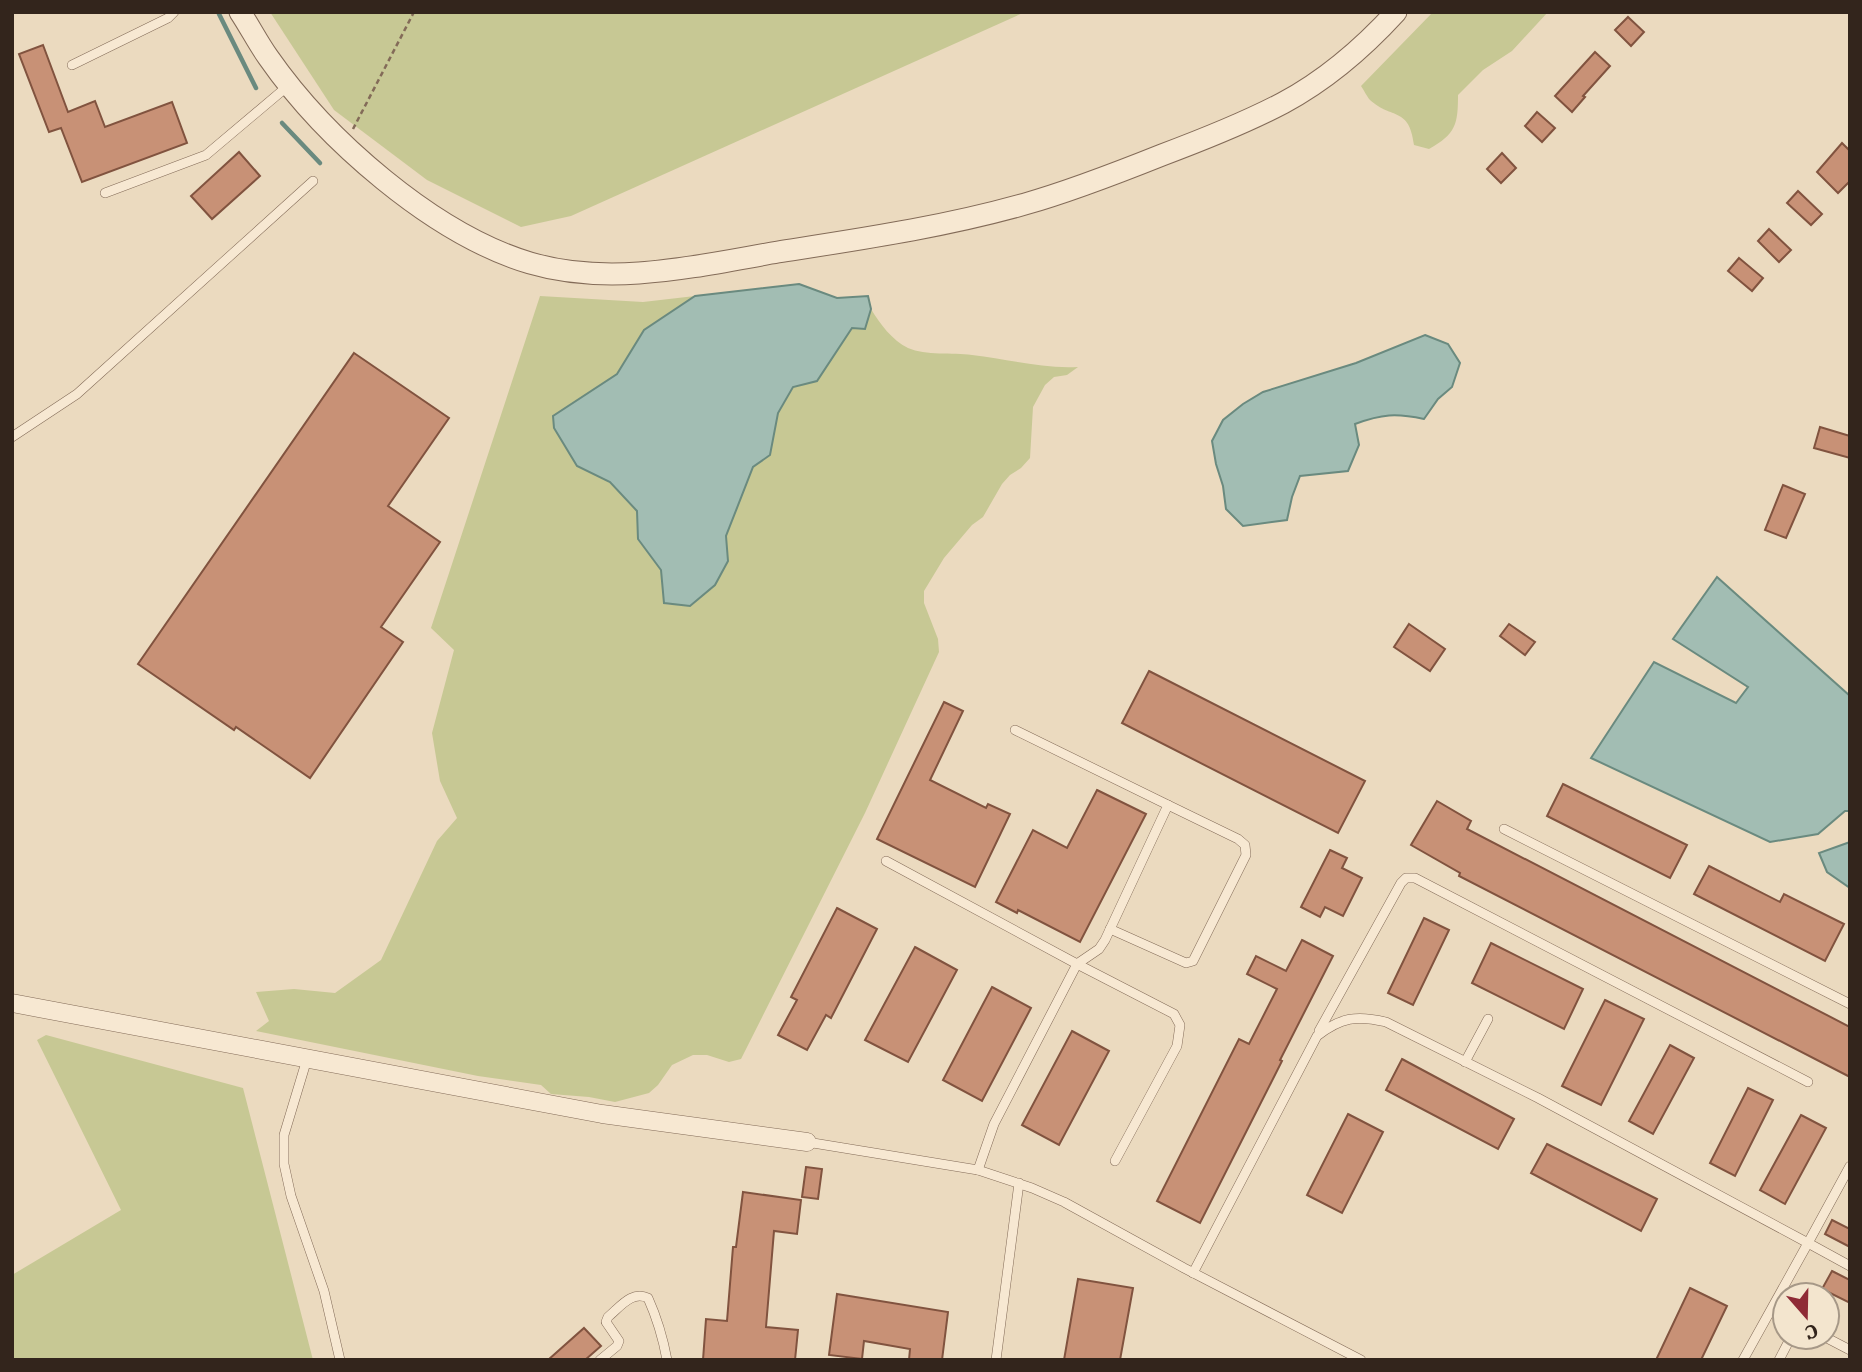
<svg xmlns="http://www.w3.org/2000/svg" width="1862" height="1372" font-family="'IBM Plex Serif',serif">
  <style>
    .green { fill: #c7c894 }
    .water { fill: #a2bdb3; stroke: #6a8a7f; stroke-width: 2 }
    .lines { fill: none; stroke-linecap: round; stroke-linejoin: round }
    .stream { stroke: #6a8a7f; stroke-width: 4.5 }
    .building { fill: #c89176; stroke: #81533f; stroke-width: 2 }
    .service-casing { stroke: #836b58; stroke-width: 10 }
    .minor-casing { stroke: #836b58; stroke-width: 19 }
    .tertiary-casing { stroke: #836b58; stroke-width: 23 }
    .path { stroke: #836b58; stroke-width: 2.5; stroke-dasharray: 5 3.5; stroke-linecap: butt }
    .service { stroke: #f7e8d2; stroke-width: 9 }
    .minor { stroke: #f7e8d2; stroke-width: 18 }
    .tertiary { stroke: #f7e8d2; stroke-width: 21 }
  </style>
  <rect width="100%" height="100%" fill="#ebdabf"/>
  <g class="green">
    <path d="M270,12H1025L571,216L521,227L427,180L334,110Z"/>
    <path d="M1433,12H1548L1512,51L1483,70L1458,95C1458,124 1456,134 1429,149L1414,145C1409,106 1392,120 1370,100C1367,97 1364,90 1361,86Z"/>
    <path d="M540,296L643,302L695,296L644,330L617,374L553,417L577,466L610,482L637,511L638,539L661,570L664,604L690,606L728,561L726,536L753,467L770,455L778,413L794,386L817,381L852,328L865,329L871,309C880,324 892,340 908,348C926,356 952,352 972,355C1008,359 1042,369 1078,367L1067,375L1054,377L1045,385L1033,407L1030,458L1021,468L1010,475L1002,484L983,517L972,525L944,558L924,591V603L938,639L939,652L865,813L741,1059L729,1062L707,1055H693L672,1065L658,1085L649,1093L615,1102L589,1097L551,1094L541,1085L478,1076L256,1031L269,1021L256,992L294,989L335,993L381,960L437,841L457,818L440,781L432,733L454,650L431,628Z"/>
    <path d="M46,1035L243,1088L313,1360H12V1275L121,1210L37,1040Z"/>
  </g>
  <g class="water">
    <path d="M799,284L837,298L868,296L871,309L865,329L852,328L817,381L793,387L778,413L770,455L753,467L726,536L728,561L715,585L690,606L664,603L661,570L638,539L637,511L610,482L577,466L554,428L553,416L617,374L644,330L695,296Z"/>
    <path d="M1425,335L1448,344L1460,363L1452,387L1438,399L1424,419C1396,413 1382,414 1355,424L1359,445L1348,471L1300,476L1292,497L1287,520L1243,526L1226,509L1223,486L1216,464L1212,441L1223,420L1243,404L1263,392L1356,363Z"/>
    <path d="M1717,577L1850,696V811H1845L1818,834L1770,842L1591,758L1654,662L1736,703L1748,687L1673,639Z"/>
    <path d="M1850,842V888L1827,872L1819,853Z"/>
  </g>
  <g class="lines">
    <g class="stream">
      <path d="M219,14L256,88"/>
      <path d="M282,123L320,163"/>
    </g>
  </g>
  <g class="building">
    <path d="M1628,17L1644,32L1631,46L1615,30Z"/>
    <path d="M43,45L68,112L95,101L105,127L172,102L187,143L82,182L61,128L49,132L19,54Z"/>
    <path d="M1595,52L1610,66L1583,96L1585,97L1572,112L1555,96Z"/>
    <path d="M1537,112L1555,128L1542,142L1525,126Z"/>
    <path d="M1842,143L1850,151V181L1838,193L1817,172Z"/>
    <path d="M239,152L260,176L212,219L191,196Z"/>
    <path d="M1502,153L1516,168L1501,183L1487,169Z"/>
    <path d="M1798,191L1822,214L1811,225L1787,203Z"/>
    <path d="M1769,229L1791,250L1779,262L1758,241Z"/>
    <path d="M1739,258L1763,278L1752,291L1728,271Z"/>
    <path d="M354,353L449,418L388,506L440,542L381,627L403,642L310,778L236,727L234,730L138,664Z"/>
    <path d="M1820,427L1850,436V458L1814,448Z"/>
    <path d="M1783,485L1805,494L1786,538L1765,530Z"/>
    <path d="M1409,624L1445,649L1430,671L1394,647Z"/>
    <path d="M1509,624L1535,642L1525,655L1500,636Z"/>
    <path d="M1149,671L1365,781L1338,833L1122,723Z"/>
    <path d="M944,702L963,711L930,780L986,808L988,804L1010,814L975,887L877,839Z"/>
    <path d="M1563,784L1687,845L1670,878L1547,816Z"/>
    <path d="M1097,790L1146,814L1080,942L1018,910L1017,913L996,902L1033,830L1067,848Z"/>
    <path d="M1437,801L1471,821L1467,829L1850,1027V1077L1459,876L1460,873L1411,845Z"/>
    <path d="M1330,850L1347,858L1342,868L1362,878L1343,916L1325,907L1320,917L1301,907Z"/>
    <path d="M1709,866L1780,902L1784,894L1844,924L1825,961L1694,894Z"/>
    <path d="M837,908L877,929L831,1018L826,1015L807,1050L778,1035L797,1000L791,997Z"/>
    <path d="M1424,918L1449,930L1413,1005L1388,993Z"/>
    <path d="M1302,940L1333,956L1280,1060L1282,1061L1200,1223L1157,1201L1239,1039L1249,1044L1277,989L1247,974L1256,956L1286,971Z"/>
    <path d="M1491,943L1583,989L1564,1029L1472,983Z"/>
    <path d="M915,947L957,970L908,1062L865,1040Z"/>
    <path d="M992,987L1031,1008L982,1101L943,1080Z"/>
    <path d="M1605,1000L1644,1019L1601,1105L1562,1086Z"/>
    <path d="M1072,1031L1109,1051L1059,1145L1022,1125Z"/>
    <path d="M1670,1045L1694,1058L1653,1134L1629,1121Z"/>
    <path d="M1402,1059L1514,1119L1498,1149L1386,1090Z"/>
    <path d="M1748,1088L1773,1100L1735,1176L1710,1163Z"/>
    <path d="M1348,1114L1383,1132L1342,1213L1307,1195Z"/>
    <path d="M1801,1115L1826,1128L1785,1204L1760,1190Z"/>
    <path d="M1547,1144L1657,1199L1641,1231L1531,1173Z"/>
    <path d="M806,1167L822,1169L818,1199L802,1197Z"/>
    <path d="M743,1192L801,1200L797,1234L774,1231L766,1327L798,1330L795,1360H703L706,1319L727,1321L733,1247H736Z"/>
    <path d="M1832,1220L1850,1229V1247L1825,1234Z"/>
    <path d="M1832,1271L1850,1280V1303L1822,1289Z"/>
    <path d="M1078,1279L1133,1288L1120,1360H1064Z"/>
    <path d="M1690,1288L1727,1306L1701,1360H1656Z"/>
    <path d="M837,1294L948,1312L942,1360H909L910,1349L864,1341L862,1359L829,1355Z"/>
    <path d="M584,1328L601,1346L585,1360H548Z"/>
  </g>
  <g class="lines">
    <defs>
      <g id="service">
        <path d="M72,65L168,18L174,12"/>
        <path d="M105,193L206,155L289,85"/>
        <path d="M12,437L77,394L313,181"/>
        <path d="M1015,730L1168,805L1105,940L1099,949L1077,964"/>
        <path d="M1504,829L1850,1004"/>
        <path d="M886,861L1077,964L994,1124L978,1170"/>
        <path d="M1110,929L1186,963L1193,961L1246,855L1245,845L1238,839L1168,805"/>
        <path d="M1077,964L1174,1014L1180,1025L1177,1046L1115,1161"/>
        <path d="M1319,1031L1401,883L1406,878H1415L1808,1082"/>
        <path d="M307,1059L284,1135V1164L291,1196L324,1291L340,1360"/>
        <path d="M1465,1062L1488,1019"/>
        <path d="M807,1142L978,1170L1032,1188L1064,1202L1184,1268L1361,1360"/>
        <path d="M1850,1166L1808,1243L1850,1266"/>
        <path d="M1193,1273L1317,1036C1341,1017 1357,1015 1386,1022L1538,1098L1808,1243L1743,1360"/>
        <path d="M1825,1337L1850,1350"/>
        <path d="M600,1360L617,1346L619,1341L606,1322L608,1317C620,1307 632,1290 648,1298C657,1318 663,1338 667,1360"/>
        <path d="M996,1360L1019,1183"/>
        <path d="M1779,1360L1791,1337"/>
      </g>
      <path id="minor" d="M12,1003L602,1114L807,1142"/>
      <path id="tertiary" d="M240,12C250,27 258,43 268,57C325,139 433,234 530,263C611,287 697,266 778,252C861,239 944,227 1025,204C1071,191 1117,173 1162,155C1202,140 1245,123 1283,103C1326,80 1364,47 1396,12"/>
    </defs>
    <use href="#service" class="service-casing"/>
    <use href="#minor" class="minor-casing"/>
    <use href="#tertiary" class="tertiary-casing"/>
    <path class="path" d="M353,129L414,12"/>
    <use href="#service" class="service"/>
    <use href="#minor" class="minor"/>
    <use href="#tertiary" class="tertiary"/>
  </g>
  <rect width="1862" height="1372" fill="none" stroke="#33251c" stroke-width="28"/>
  <g transform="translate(1806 1316) rotate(160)"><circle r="33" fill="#f3e5ce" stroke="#a69887" stroke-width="2"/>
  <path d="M0-5L12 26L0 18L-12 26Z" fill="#8f2b36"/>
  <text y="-10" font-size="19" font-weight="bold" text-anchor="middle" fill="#33251c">С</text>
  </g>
</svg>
